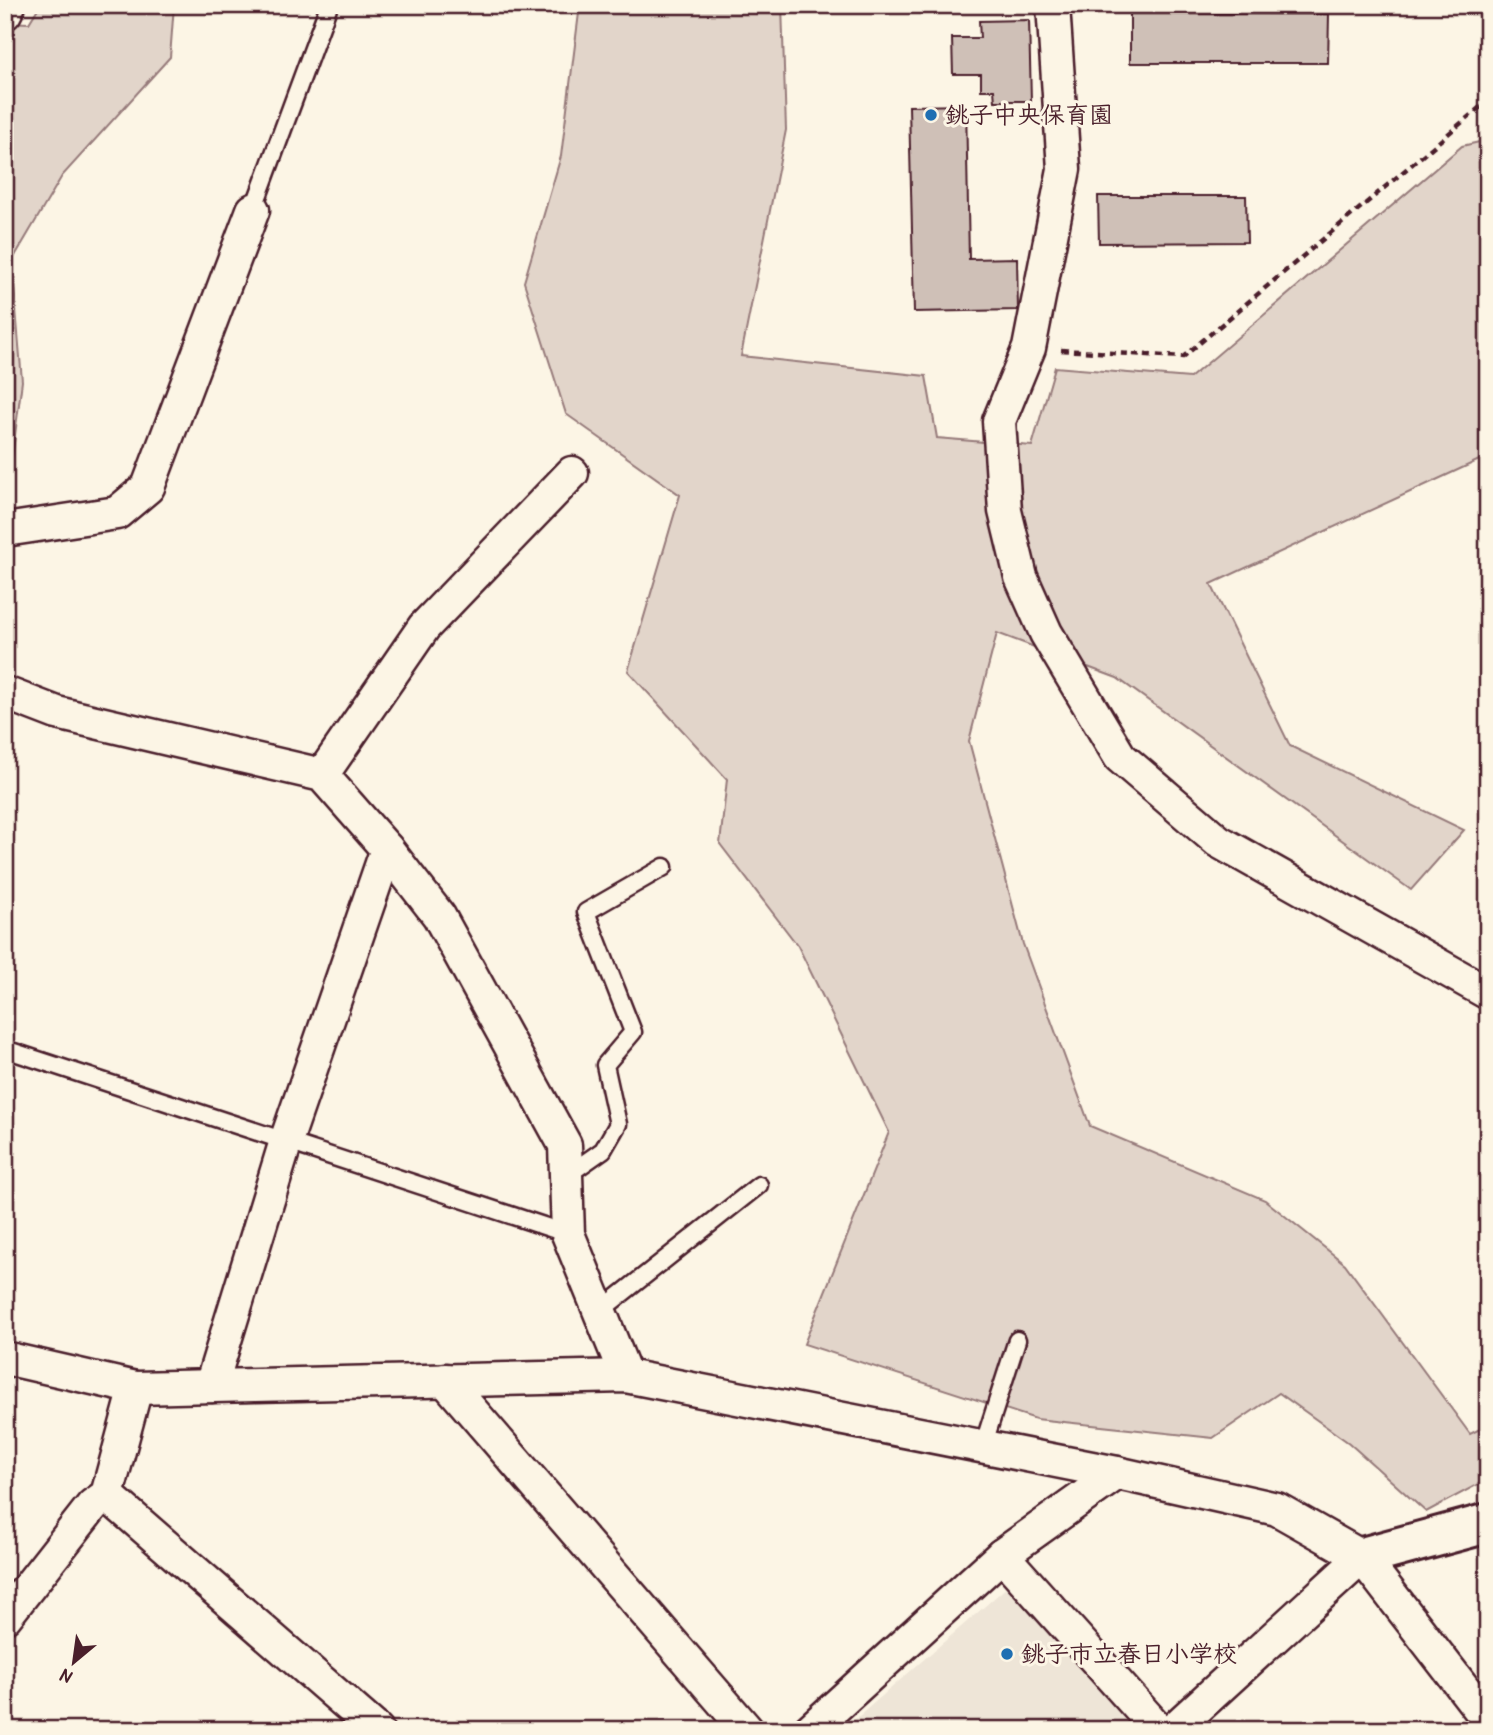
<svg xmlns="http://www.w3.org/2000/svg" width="1493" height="1735" font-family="'Patrick Hand','Klee One',sans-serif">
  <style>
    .built { fill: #eee5d7 }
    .green { fill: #e2d5ca; stroke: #967a7a; stroke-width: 2 }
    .building { fill: #cfc0b7; stroke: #4a1f2b; stroke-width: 2 }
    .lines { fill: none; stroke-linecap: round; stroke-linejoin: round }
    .service-casing { stroke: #4a1f2b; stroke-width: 21 }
    .minor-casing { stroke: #4a1f2b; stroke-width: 37 }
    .tertiary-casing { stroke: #4a1f2b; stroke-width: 44 }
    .path { stroke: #4a1f2b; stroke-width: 4.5; stroke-dasharray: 7 5; stroke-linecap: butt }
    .service { stroke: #fcf5e5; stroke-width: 16 }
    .minor { stroke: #fcf5e5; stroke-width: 32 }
    .tertiary { stroke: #fcf5e5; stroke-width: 38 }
    .poi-dot { fill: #1f6fb2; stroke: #fcf5e5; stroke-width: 2.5 }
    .labels { text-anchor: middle; stroke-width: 6; stroke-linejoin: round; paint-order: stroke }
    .poi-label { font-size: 24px; font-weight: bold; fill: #4a1f2b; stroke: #fcf5e5; text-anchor: start }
  </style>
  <rect width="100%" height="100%" fill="#fcf5e5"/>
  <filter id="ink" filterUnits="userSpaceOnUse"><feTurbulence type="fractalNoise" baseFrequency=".0143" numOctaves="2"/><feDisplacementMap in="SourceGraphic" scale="14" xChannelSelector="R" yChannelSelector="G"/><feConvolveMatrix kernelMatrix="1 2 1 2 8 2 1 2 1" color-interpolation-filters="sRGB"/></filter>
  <g filter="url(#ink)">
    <path class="built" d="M1016,1579L1152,1730H843Z"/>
    <g class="green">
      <path d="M40,5H174L170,57L62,176L12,261L22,381L11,466L5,469V22L29,23Z"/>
      <path d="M580,5H782L786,130L741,356L926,376L937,438L1032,446L1055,367L1190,378L1462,146L1488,140V456L1211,584L1290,746L1464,830L1411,890L1117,678L997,633L969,741L1023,944L1090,1126L1265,1200L1345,1264L1470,1434L1488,1425V1479L1426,1512L1349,1443L1279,1393L1213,1438L1036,1419L804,1344L889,1132L798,946L720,844L727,779L628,671L680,495L566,414L524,282L561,156Z"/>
    </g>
    <g class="building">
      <path d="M1130,13L1329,14L1328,63H1130Z"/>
      <path d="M1029,20L1031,101H995L994,90H981V74H953L952,38H980L979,21Z"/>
      <path d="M966,105L969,259L1017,258L1018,310L914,312L909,106Z"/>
      <path d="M1098,196H1246L1247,242L1099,243Z"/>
    </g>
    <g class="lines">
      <defs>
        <g id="service">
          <path d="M253,210L329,5"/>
          <path d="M5,1049L568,1234"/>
          <path d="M566,1176L603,1150L618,1124L605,1065L633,1032L586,912L664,867"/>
          <path d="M600,1311L759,1185"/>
          <path d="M983,1446L1017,1340"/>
        </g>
        <g id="minor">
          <path d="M1053,5L1064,169L1029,348L999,421L1005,511L1021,577L1046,633L1120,757L1218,841L1488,993"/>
          <path d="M5,13L9,5"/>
          <path d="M5,530L117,513L148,487L253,210"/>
          <path d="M5,693L57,713L322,775L387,849L439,916L565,1145L568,1234L626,1376"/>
          <path d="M322,775L424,627L572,473"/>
          <path d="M5,1358L136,1388L626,1376L1117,1473L1277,1509L1362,1557L1488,1720"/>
          <path d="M445,1380L747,1730"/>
          <path d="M211,1386L286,1141L387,849"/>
          <path d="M107,1495L377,1730"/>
          <path d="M1002,1555L1159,1730"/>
          <path d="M5,1617L93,1505L107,1495L136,1388"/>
          <path d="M810,1730L1002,1555L1117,1473"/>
          <path d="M1173,1730L1362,1557"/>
        </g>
        <path id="tertiary" d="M1362,1557L1488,1523"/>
      </defs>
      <use href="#service" class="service-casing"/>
      <use href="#minor" class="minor-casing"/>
      <use href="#tertiary" class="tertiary-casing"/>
      <path class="path" d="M1061,350L1183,357L1479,108L1488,106"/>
      <use href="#service" class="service"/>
      <use href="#minor" class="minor"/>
      <use href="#tertiary" class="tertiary"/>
    </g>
  </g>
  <g class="poi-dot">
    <circle cx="931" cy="115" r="7"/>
    <circle cx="1007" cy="1654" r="7"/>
  </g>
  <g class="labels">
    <g class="poi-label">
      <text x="945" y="123">銚子中央保育園</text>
      <text x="1021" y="1662">銚子市立春日小学校</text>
    </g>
  </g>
  <rect width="1493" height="1735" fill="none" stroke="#fcf5e5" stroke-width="28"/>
  <rect x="14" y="14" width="1465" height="1707" fill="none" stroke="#4a1f2b" stroke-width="2.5" filter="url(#ink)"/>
  <g transform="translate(74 1662) rotate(209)" stroke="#fcf5e5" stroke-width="5" paint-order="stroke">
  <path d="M0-5L12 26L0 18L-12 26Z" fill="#4a1f2b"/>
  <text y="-10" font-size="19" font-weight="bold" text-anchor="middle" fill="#4a1f2b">N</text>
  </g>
</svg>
